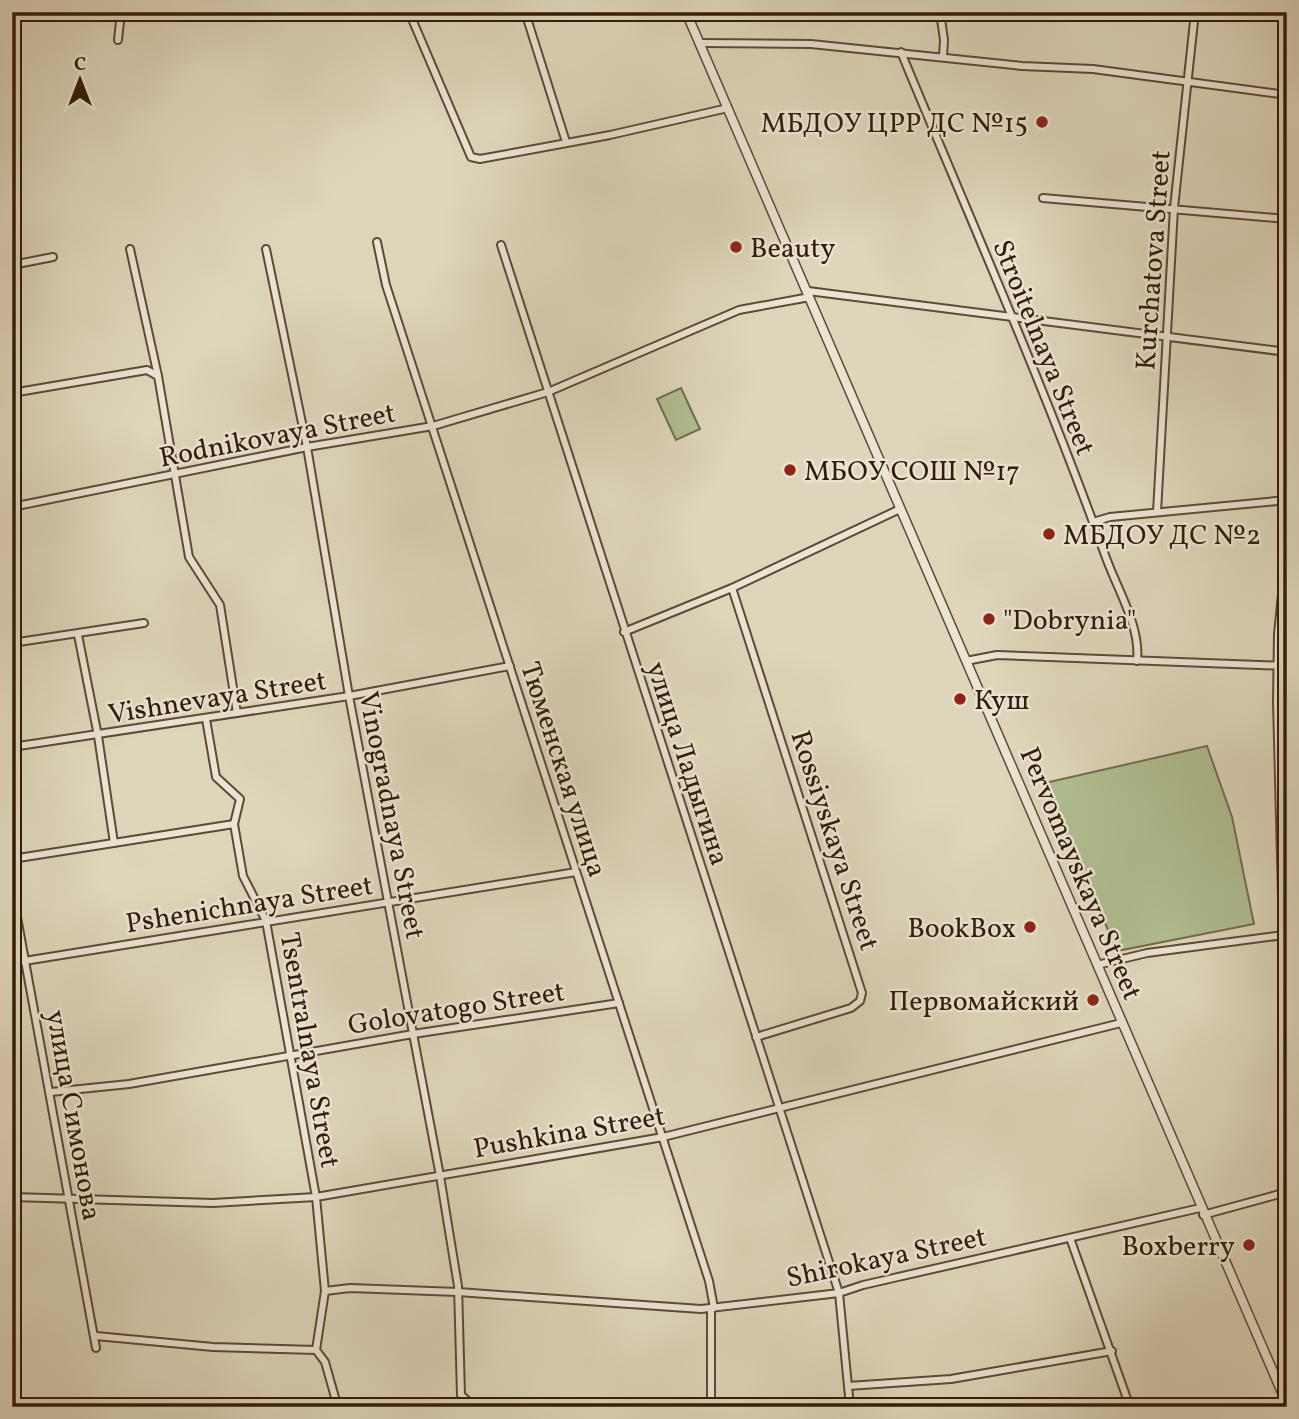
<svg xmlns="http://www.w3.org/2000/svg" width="1299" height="1419" font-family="Vollkorn,serif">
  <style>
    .green { fill: #b0be91; stroke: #716d4d; stroke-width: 2 }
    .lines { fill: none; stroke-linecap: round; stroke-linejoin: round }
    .minor-casing { stroke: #5d4a36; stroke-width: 10 }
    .tertiary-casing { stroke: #5d4a36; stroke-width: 11 }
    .minor { stroke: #eae4d3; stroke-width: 6 }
    .tertiary { stroke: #eae4d3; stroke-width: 8 }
    .poi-dot { fill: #8f2418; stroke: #eae4d3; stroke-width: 2.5 }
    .labels { text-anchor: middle; stroke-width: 5; stroke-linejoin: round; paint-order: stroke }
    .poi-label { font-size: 28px; fill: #321c09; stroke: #eae4d3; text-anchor: start }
    .street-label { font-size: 28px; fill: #321c09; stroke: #eae4d3 }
  </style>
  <rect width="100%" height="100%" fill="#ded6bb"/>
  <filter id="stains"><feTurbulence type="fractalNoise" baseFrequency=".00286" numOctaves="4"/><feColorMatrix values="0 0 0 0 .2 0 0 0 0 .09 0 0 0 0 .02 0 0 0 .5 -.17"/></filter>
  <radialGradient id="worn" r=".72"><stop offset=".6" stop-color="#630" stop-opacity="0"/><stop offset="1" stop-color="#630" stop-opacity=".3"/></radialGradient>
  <g class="green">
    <path d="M681,388L700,429L676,440L657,399Z"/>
    <path d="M1207,746L1232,817L1254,924L1117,951L1045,783Z"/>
  </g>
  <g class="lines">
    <defs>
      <g id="minor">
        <path d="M409,12L471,157L480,159L610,135L728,108"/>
        <path d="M525,12L566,142"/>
        <path d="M940,12L944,40L943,56"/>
        <path d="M118,40L121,12"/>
        <path d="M699,43L811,44L1022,66L1093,69L1287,95"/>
        <path d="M901,52C970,219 1044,385 1105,555C1116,587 1141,626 1137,661"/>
        <path d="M1043,198L1287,219"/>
        <path d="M377,242L386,285L709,1281L714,1308"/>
        <path d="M501,245L839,1293L850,1407"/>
        <path d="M130,249L158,376L189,557L220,605L237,713"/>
        <path d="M266,249L307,447L349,696L440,1176L458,1286L461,1395L471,1404L560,1407"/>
        <path d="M12,265L53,257"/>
        <path d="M808,291L1287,352"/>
        <path d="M12,393L147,370L158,376"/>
        <path d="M12,507L307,447L433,426L548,392L739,310L810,297"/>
        <path d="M1157,512L1174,208L1195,12"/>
        <path d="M1093,522L1110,517L1287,500"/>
        <path d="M732,588L862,993L860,1001L851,1008L756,1037"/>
        <path d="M624,632L732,588L900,509"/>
        <path d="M78,635L98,736L114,843"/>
        <path d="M12,643L144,623"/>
        <path d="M966,661L997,655L1287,666"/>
        <path d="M206,719L216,777L240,799L234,824L243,876L266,921L316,1197L325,1291L316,1350L325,1362L336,1401"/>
        <path d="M12,747L349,696L510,666"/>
        <path d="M12,859L234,824"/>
        <path d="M12,890L96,1348"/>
        <path d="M1283,935L1277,702L1278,634L1287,544"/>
        <path d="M12,963L576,872"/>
        <path d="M1097,965L1147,953L1284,935"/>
        <path d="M51,1092L129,1084L413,1034L619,1003"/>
        <path d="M12,1197L213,1203L316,1197L663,1137L1121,1023"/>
        <path d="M1203,1215L1287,1192"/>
        <path d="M1070,1238L1130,1407"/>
        <path d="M325,1291L350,1288L458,1292L701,1309L839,1293L863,1285L1200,1208"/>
        <path d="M96,1336L213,1347L316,1350"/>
        <path d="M848,1386L951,1379L1112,1351"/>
        <path d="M711,1407V1308"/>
      </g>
      <path id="tertiary" d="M686,12L1287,1404"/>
    </defs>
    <use href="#minor" class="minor-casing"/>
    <use href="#tertiary" class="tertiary-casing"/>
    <use href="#minor" class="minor"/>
    <use href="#tertiary" class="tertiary"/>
  </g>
  <g class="poi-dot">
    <circle cx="1042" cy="122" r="7"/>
    <circle cx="736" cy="247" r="7"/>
    <circle cx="790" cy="470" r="7"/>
    <circle cx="1049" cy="534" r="7"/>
    <circle cx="989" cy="619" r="7"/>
    <circle cx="960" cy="699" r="7"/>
    <circle cx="1030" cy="927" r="7"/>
    <circle cx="1093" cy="1000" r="7"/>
    <circle cx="1249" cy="1245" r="7"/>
  </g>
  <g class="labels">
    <g class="poi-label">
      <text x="1028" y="132" text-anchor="end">МБДОУ ЦРР ДС №15</text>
      <text x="750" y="257">Beauty</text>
      <text x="804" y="480">МБОУ СОШ №17</text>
      <text x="1063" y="544">МБДОУ ДС №2</text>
      <text x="1003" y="629">"Dobrynia"</text>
      <text x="974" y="709">Куш</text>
      <text x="1016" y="937" text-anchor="end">BookBox</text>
      <text x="1079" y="1010" text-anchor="end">Первомайский</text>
      <text x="1235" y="1255" text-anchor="end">Boxberry</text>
    </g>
    <g class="street-label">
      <text transform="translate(1152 260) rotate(-86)" y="10">Kurchatova Street</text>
      <text transform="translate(1045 347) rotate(68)" y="10">Stroitelnaya Street</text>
      <text transform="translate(277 434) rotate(-11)" y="10">Rodnikovaya Street</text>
      <text transform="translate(217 696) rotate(-9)" y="10">Vishnevaya Street</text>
      <text transform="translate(689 763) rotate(72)" y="10">улица Ладыгина</text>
      <text transform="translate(565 769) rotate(72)" y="10">Тюменская улица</text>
      <text transform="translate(393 815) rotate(79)" y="10">Vinogradnaya Street</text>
      <text transform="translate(836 840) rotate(72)" y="10">Rossiyskaya Street</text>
      <text transform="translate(1082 873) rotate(67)" y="10">Pervomayskaya Street</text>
      <text transform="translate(249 903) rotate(-9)" y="10">Pshenichnaya Street</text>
      <text transform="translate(456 1007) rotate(-9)" y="10">Golovatogo Street</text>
      <text transform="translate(311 1050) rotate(80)" y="10">Tsentralnaya Street</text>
      <text transform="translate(75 1115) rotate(80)" y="10">улица Симонова</text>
      <text transform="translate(569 1131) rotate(-10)" y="10">Pushkina Street</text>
      <text transform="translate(886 1256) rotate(-12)" y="10">Shirokaya Street</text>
    </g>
  </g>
  <rect width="1299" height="1419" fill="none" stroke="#ded6bb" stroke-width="42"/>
  <rect x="14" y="14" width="1271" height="1391" fill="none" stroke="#321c09" stroke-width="3.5"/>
  <rect x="21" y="21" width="1257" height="1377" fill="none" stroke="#321c09" stroke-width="2"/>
  <g transform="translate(80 80)" stroke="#eae4d3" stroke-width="5" paint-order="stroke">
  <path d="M0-5L12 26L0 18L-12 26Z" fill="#321c09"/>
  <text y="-10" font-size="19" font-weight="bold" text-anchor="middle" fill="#321c09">С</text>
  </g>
  <rect width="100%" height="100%" filter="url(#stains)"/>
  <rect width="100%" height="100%" fill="url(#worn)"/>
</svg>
